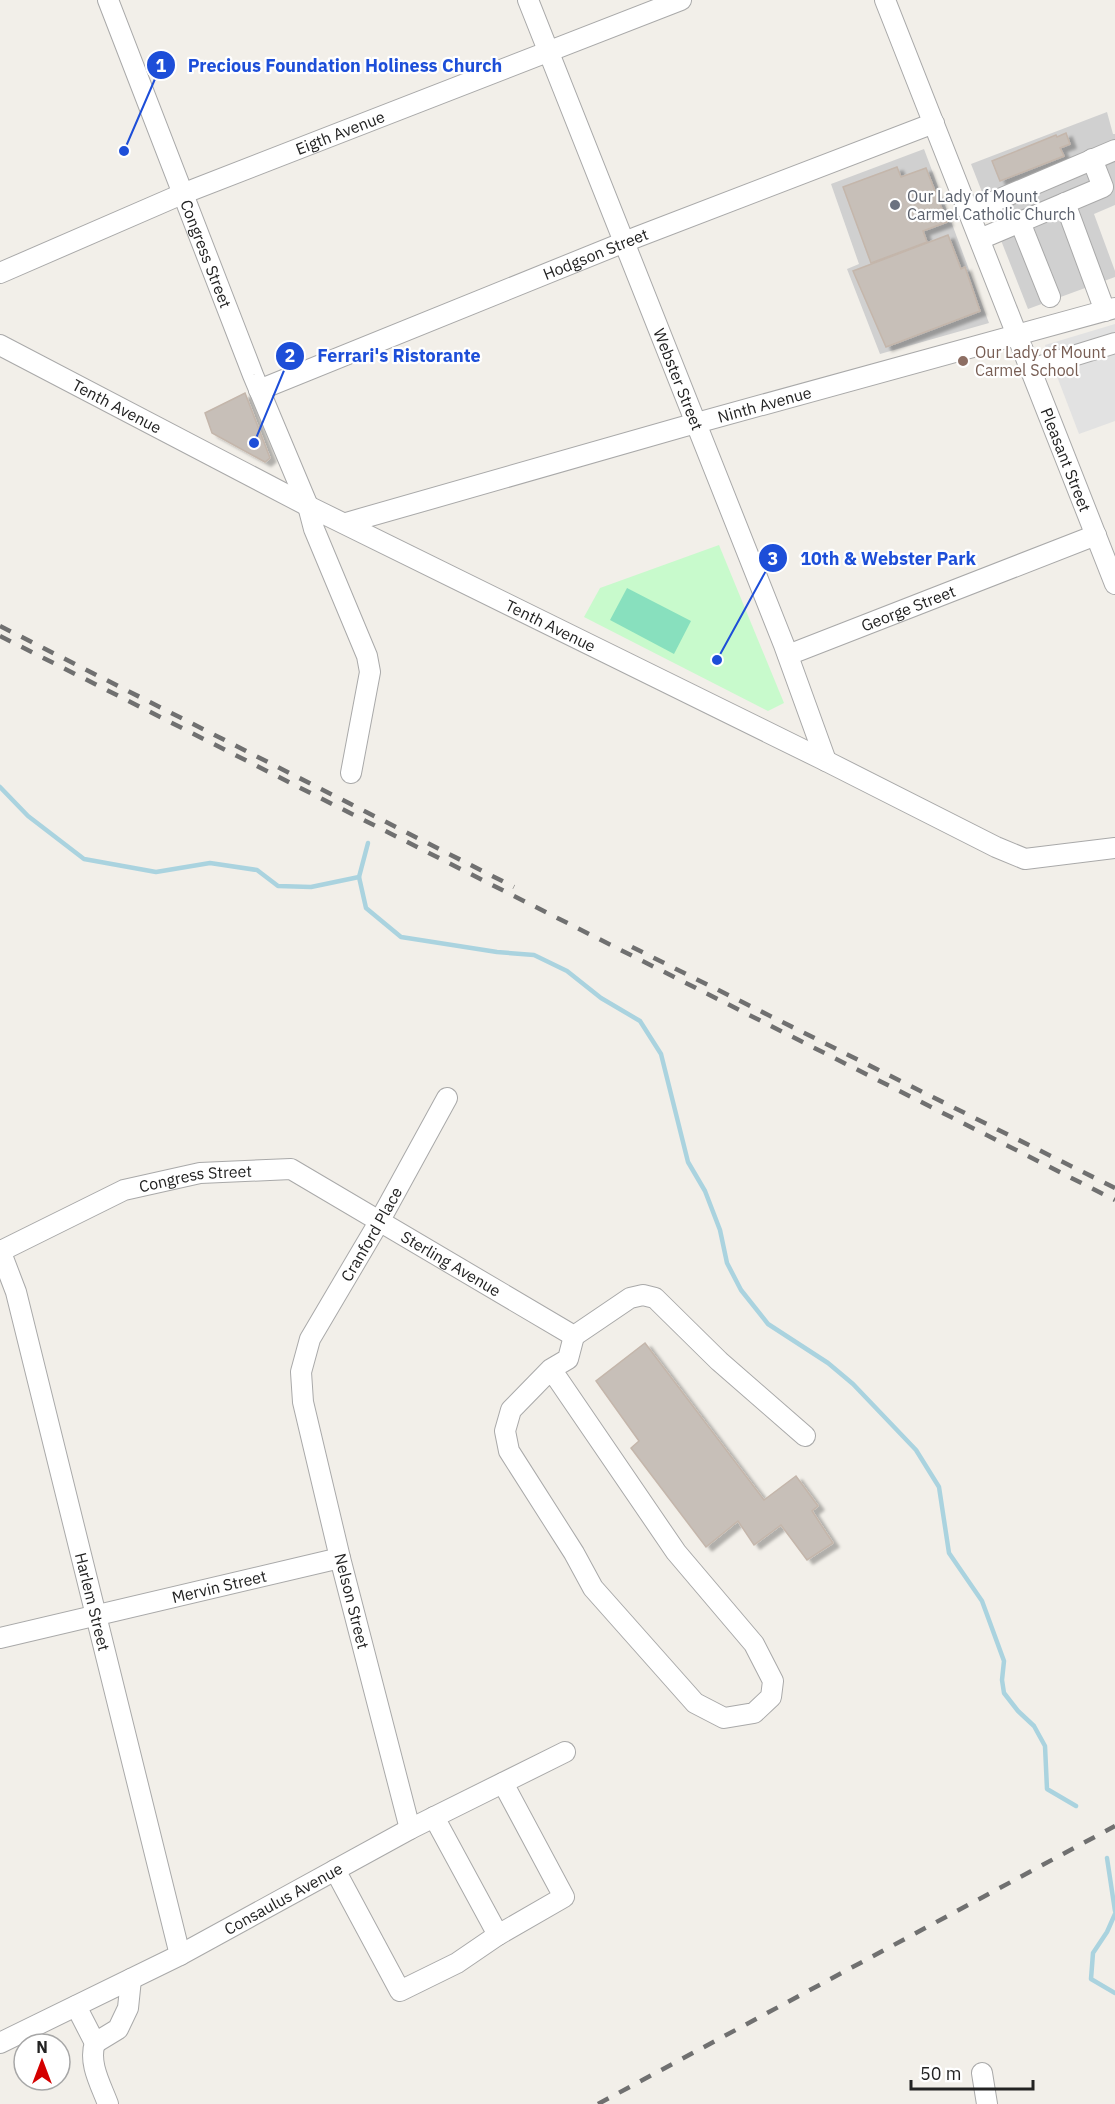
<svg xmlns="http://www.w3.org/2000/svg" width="1115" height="2104" font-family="'IBM Plex Sans',sans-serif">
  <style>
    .religious { fill: #d0d0d0 }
    .park { fill: #c8facc }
    .pitch { fill: #88e0be }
    .parking { fill: #e2e2e2 }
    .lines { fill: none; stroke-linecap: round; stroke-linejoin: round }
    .stream { stroke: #aad3df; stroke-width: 4.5 }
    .building { fill: #c7bfb8; stroke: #c4b6ab; stroke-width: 1.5; filter: url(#shadow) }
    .minor-casing { stroke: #a9a9a9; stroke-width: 22 }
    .minor { stroke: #fff; stroke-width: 20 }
    .rail { stroke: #707070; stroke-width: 4.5; stroke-dasharray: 12 12; stroke-linecap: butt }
    .worship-dot { fill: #6b7280; stroke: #fff; stroke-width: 2 }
    .education-dot { fill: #8d6e63; stroke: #fff; stroke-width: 2 }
    .labels { text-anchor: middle; stroke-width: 4.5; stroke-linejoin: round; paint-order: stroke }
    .street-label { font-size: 16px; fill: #222; stroke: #fff }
    .worship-label { font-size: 16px; fill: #5b616d; stroke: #fff; text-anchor: start }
    .education-label { font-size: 16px; fill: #785e54; stroke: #fff; text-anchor: start }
    .leader { fill: none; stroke: #1d4ed8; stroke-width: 2 }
    .callout-dot { fill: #1d4ed8; stroke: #fff; stroke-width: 2 }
    .mark-label { font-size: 18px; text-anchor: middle; font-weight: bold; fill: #fff }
    .callout-label { font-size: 18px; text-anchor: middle; font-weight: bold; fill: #1d4ed8; stroke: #fff; stroke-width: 4.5; stroke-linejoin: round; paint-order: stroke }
  </style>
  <defs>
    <filter id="shadow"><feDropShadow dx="6" dy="4" stdDeviation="1.5" flood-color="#0004"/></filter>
  </defs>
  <rect width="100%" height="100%" fill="#f2efe9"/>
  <g class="religious">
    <path d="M1107,112L1113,134H1115V205L1094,214L1115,271V277L1028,309L971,164Z"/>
    <path d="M924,149L989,323L880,354L847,269L859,264L831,184Z"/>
  </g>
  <path class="park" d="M719,545L784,703L768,711L584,617L600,588Z"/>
  <path class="pitch" d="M627,588L691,621L674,654L610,620Z"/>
  <path class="parking" d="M1115,324V421L1079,434L1045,345Z"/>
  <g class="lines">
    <g class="stream">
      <path d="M0,787L28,816L84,859L156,872L210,863L257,870L278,886L311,887L359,877L366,908L401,937L497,952L534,955L567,971L601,998L640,1021L661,1054L688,1162L705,1191L720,1230L727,1263L741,1290L768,1324L828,1363L853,1384L916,1450L939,1487L949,1553L982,1601L1004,1661L1002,1680L1004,1693L1018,1711L1034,1726L1045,1746L1047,1789L1076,1806"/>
      <path d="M359,877L368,843"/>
      <path d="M1107,1858L1115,1911"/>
      <path d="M1115,1914L1107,1932L1093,1953L1091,1979L1115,1993"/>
    </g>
  </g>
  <g class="building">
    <path d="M1066,133L1070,144L1060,148L1064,156L1000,181L992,161L1056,135L1057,137Z"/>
    <path d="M897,167L901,177L926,168L947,222L923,231L927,242L871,263L843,187Z"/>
    <path d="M948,235L961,269L965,267L980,311L886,347L853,271Z"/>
    <path d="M245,393L270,458L265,462L212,433L205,413Z"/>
    <path d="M645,1343L764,1500L796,1476L818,1506L812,1511L833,1543L807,1560L781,1525L754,1545L738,1521L706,1547L631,1448L639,1441L596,1381Z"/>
  </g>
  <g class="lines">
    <defs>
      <g id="minor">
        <path id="s1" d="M108,0L253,375L308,506L314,529L367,656L370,672L351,773"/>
        <path id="s2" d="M528,0L784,645L826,761"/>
        <path id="s3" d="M885,0L1115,584"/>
        <path d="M1065,203L1105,311"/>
        <path d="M969,212L1115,150"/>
        <path d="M1020,222L1050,297"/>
        <path d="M980,239L1103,187L1092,159"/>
        <path id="s4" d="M0,273L182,194L681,0"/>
        <path id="s5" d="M0,345L308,506L826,761L996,847L1025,859L1115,848"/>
        <path d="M1031,369L1115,343"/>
        <path id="s6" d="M259,390L637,237L934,123"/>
        <path id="s7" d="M346,523L682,427L1115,308"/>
        <path id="s8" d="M788,655L1096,535"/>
        <path id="s9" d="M0,1250L16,1292L180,1955"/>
        <path id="s10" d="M1,1251L124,1190L200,1173L291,1169L574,1336L630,1298L643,1295L655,1298L719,1361L805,1436"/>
        <path d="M551,1369L676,1552L754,1644L773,1681L771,1697L754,1713L724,1718L695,1703L593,1588L574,1553L509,1451L505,1431L511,1410L551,1369L568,1359L574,1336"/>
        <path id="s11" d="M0,1638L340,1558"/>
        <path d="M434,1817L498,1935L564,1897L503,1783"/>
        <path id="s12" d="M410,1829L340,1558L303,1402L301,1372L310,1339L379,1222L447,1098"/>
        <path d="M335,1870L400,1991L457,1963L498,1935"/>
        <path d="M76,2006L95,2043L118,2029L128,2008L131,1979"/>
        <path id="s13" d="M0,2043L180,1955L410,1829L565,1752"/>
        <path d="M95,2043C88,2063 101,2085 108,2104"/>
        <path d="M982,2073L987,2104"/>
      </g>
    </defs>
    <use href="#minor" class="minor-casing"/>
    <use href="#minor" class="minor"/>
    <g class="rail">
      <path d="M0,626L514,887"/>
      <path d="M0,636L1115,1200"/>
      <path d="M632,947L1115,1188"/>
      <path d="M598,2104L1115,1826"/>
    </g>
  </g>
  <circle class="worship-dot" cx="895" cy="205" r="6"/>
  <circle class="education-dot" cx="963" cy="361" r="6"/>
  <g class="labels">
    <g class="street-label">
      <text dy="6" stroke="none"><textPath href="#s4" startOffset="368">Eigth Avenue</textPath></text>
      <text dy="6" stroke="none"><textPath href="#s1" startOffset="272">Congress Street</textPath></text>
      <text dy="6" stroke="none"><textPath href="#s6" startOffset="363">Hodgson Street</textPath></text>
      <text dy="6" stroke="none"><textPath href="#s2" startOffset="408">Webster Street</textPath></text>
      <text dy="6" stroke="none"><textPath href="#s7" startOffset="435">Ninth Avenue</textPath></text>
      <text dy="6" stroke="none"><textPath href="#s5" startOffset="132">Tenth Avenue</textPath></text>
      <text dy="6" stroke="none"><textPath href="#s3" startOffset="494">Pleasant Street</textPath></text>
      <text dy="6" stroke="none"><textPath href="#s8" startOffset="129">George Street</textPath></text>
      <text dy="6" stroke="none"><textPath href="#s5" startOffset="618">Tenth Avenue</textPath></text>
      <text dy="6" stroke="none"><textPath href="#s10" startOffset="210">Congress Street</textPath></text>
      <text dy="6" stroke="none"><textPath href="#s12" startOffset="626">Cranford Place</textPath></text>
      <text dy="6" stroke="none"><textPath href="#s10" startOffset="492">Sterling Avenue</textPath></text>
      <text dy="6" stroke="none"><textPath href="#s11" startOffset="225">Mervin Street</textPath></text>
      <text transform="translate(352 1601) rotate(76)" y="6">Nelson Street</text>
      <text dy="6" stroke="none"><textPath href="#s9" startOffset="364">Harlem Street</textPath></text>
      <text dy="6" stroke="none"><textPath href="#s13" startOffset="318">Consaulus Avenue</textPath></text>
    </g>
    <g class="worship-label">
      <text x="907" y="202">Our Lady of Mount<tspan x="907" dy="18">Carmel Catholic Church</tspan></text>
    </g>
    <g class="education-label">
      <text x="975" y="358">Our Lady of Mount<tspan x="975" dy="18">Carmel School</tspan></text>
    </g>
  </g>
  <path class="leader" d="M124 151L161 65M254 443L290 356M717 660L773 558"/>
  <g class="callout-dot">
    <circle cx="124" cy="151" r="6"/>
    <circle cx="254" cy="443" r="6"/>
    <circle cx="717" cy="660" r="6"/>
    <circle cx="161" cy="65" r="15"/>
    <circle cx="290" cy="356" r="15"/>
    <circle cx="773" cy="558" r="15"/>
  </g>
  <g class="mark-label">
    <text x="161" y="72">1</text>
    <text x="290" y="362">2</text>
    <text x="773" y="565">3</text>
  </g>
  <g class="callout-label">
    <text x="345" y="72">Precious Foundation Holiness Church</text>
    <text x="399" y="362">Ferrari's Ristorante</text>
    <text x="888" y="565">10th &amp; Webster Park</text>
  </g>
  <g transform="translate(42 2062)"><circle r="28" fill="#ffffff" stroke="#a7a7a7" stroke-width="1.5"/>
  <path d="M0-4.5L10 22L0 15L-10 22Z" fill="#d40000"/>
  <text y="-9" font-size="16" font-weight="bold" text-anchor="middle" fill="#222222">N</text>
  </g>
  <path d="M911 2080v9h122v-9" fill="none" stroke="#222222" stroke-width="3"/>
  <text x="920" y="2080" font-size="18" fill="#222222" stroke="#ffffff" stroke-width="4.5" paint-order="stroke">50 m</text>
</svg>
